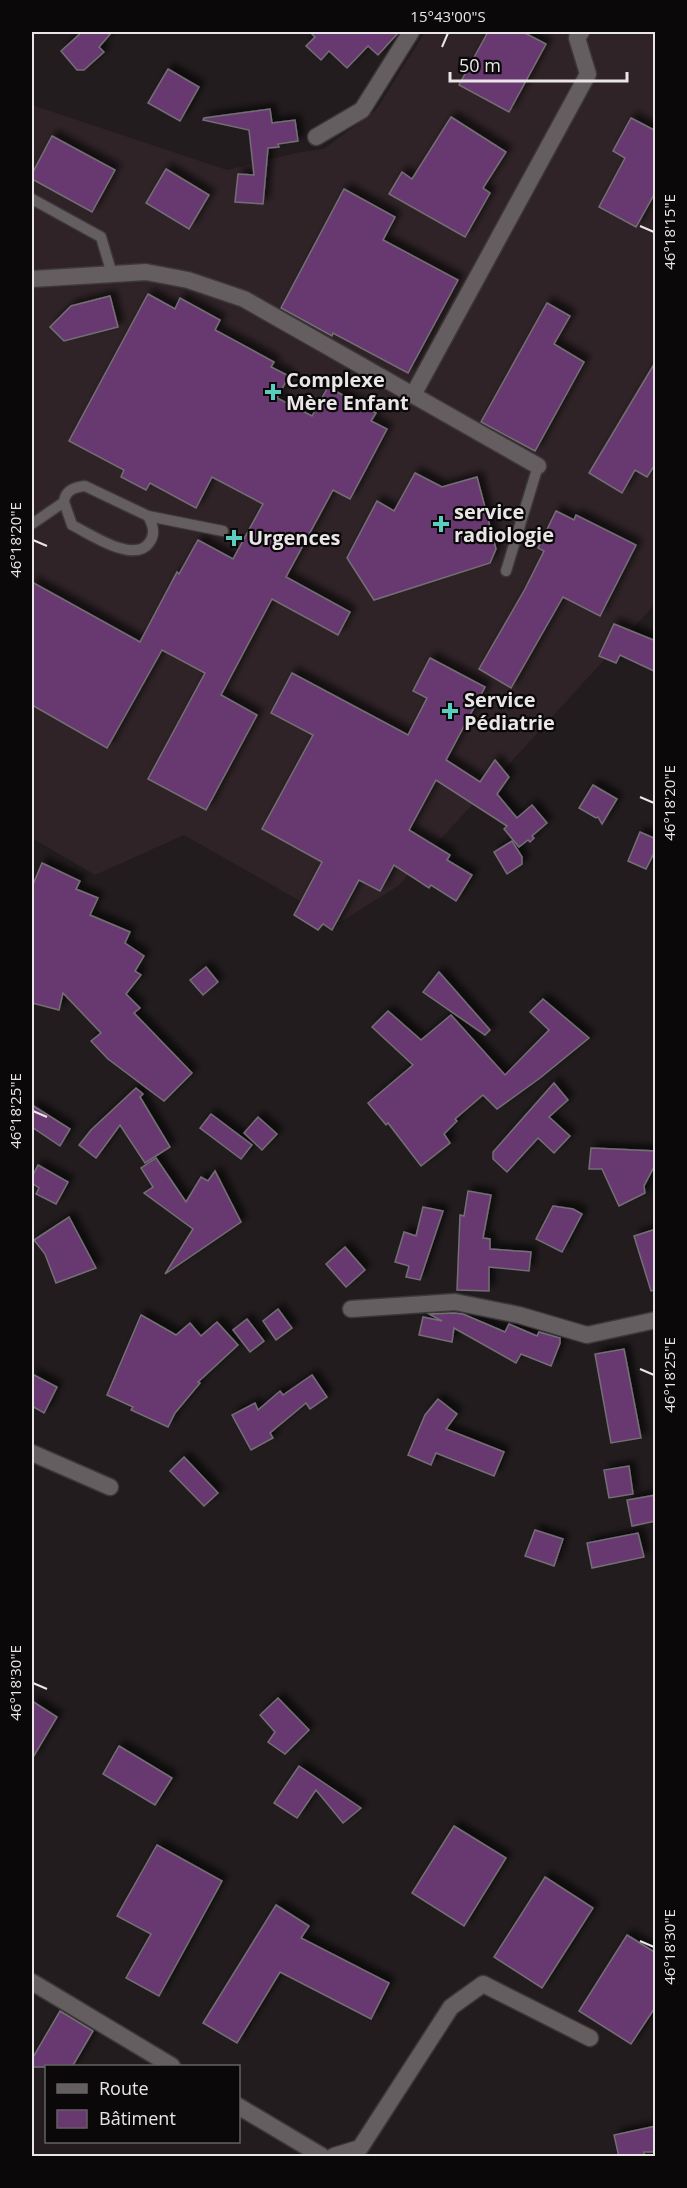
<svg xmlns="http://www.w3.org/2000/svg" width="687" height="2188" font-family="'Open Sans',sans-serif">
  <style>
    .built { fill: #2f2327 }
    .building { fill: #68396f; stroke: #736f74; stroke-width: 1.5; filter: url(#shadow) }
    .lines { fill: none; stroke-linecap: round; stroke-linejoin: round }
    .service-casing { stroke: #3c3839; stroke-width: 13 }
    .minor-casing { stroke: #3c3839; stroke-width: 19 }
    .service { stroke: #655e60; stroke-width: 10 }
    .minor { stroke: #655e60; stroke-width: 16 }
    .ticks { fill: none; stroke: #eae6e7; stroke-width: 2 }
    .poi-dot { fill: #5acebe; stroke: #0a0808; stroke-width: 2 }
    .labels { text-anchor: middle; stroke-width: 4.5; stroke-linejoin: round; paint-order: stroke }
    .poi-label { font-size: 20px; font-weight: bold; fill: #eae6e7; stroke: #0a0808; text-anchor: start }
    .neatline { fill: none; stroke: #eae6e7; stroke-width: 2 }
    .ticks-label { font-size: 15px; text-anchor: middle; fill: #eae6e7 }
  </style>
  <defs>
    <filter id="shadow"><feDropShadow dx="5.5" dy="-5.5" stdDeviation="3" flood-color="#0009"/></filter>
  </defs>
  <rect width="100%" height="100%" fill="#221c1e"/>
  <path class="built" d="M425,32H655V604L398,886L339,923L184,835L95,875L32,838V105L227,170L300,152L324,149L376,110Z"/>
  <g class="building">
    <path d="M82,32H112L99,47L104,52L84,70H77L61,51Z"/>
    <path d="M310,32H399L378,55L368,46L347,68L329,51L321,60L306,46L315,37Z"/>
    <path d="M488,32H523L546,44L509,112L459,85Z"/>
    <path d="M168,69L199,87L180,121L148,103Z"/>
    <path d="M270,109L272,123L295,120L298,141L278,144L279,147L268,148L263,204L235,202L238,174L254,175L249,130L203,120L204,118Z"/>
    <path d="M451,117L506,152L483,188L490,193L465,237L389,194L402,172L412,179Z"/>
    <path d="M631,118L656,131V191L636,227L599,207L625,158L613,151Z"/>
    <path d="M52,136L115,170L92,212L32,179V174Z"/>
    <path d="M166,169L209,195L189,229L146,203Z"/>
    <path d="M344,189L395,217L383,240L458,280L408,373L333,333L332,336L281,308Z"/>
    <path d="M148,294L175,309L180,298L220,320L215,330L274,362L271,367L289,376L277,398L312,416L328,387L376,413L371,421L387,429L350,499L333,490L286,577L350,612L338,635L272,599L221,695L257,715L206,810L148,779L205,673L162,650L107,748L32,705V582L140,642L177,572L179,574L198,540L233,559L263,504L212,477L196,508L150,483L146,490L121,477L124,470L69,441Z"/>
    <path d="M110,296L118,327L64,341L50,327L71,306Z"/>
    <path d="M547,303L570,316L554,344L584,362L535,451L481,422Z"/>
    <path d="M656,361V463L647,477L635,470L622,493L589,473Z"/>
    <path d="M415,473L442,487L477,477L496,549L490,563L374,600L347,558L377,501L394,511Z"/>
    <path d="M556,511L574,520L576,515L636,545L600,616L563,597L511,688L479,669L525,589L544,551L538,548Z"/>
    <path d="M614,624L656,641V672L620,655L616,663L599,656Z"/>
    <path d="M430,658L485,687L446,760L480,782L495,760L509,777L497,794L517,818L532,805L547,823L532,836L534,838L530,842L528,840L519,847L504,829L507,826L436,780L409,830L450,855L447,860L472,875L456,901L431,885L429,888L394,865L380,891L359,880L332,930L323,924L318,930L294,915L322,862L262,829L313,735L271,713L292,673L408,735L427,698L413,691Z"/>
    <path d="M593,785L617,799L602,824L598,817L596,818L579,808Z"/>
    <path d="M640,832L656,839V849L646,869L628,861Z"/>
    <path d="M512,841L522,857V864L507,874L494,852Z"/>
    <path d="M42,863L80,881L76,889L98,898L90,915L130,932L125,943L144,956L135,971L141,975L126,994L140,1008L134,1013L192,1073L164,1101L108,1059L91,1041L101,1033L63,993L59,1010L32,1003V887Z"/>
    <path d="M206,967L218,982L203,995L190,980Z"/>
    <path d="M439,972L490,1030L485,1035L423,992Z"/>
    <path d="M543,999L589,1038L540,1078L497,1109L483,1095L455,1119L457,1121L444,1134L450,1143L421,1166L388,1123L386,1125L368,1103L413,1065L372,1027L388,1011L421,1040L451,1015L505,1075L549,1030L530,1012Z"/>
    <path d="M554,1083L568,1100L549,1117L570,1136L554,1153L538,1138L507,1172L493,1159V1152Z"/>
    <path d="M136,1088L143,1094L140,1097L170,1147L145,1163L120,1125L96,1158L79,1145L91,1130Z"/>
    <path d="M32,1105L70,1129L60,1146L32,1127Z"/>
    <path d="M211,1114L252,1145L241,1159L200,1128Z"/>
    <path d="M258,1117L277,1134L262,1150L244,1133Z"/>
    <path d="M591,1148L656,1151V1163L644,1186L645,1193L619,1206L602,1169H589Z"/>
    <path d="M156,1158L186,1202L201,1177L208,1181L215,1171L241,1222L165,1274L193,1229L144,1193L153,1187L141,1168Z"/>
    <path d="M38,1165L68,1182L56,1204L36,1194L39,1188L32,1183V1177Z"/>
    <path d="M468,1191L491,1195L483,1238L490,1239V1249L531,1252L529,1271L489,1267V1291L457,1290L460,1215L464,1216Z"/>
    <path d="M553,1206L573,1209L582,1214L562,1252L536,1239Z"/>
    <path d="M423,1207L443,1211L420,1280L406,1277L409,1266L395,1262L404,1232L416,1236Z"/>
    <path d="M69,1217L96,1268L56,1283L45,1254L34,1240Z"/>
    <path d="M656,1229V1290L651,1291L634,1236Z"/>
    <path d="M345,1247L365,1270L346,1287L326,1264Z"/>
    <path d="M278,1309L292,1328L276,1340L263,1321Z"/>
    <path d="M454,1313L463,1314L505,1332L509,1324L537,1336L539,1332L560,1338V1343L551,1366L521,1354L516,1363L454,1328L452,1342L419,1335L423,1317L442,1321L429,1314Z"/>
    <path d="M141,1315L176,1335L190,1323L201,1336L217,1322L238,1345L198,1382L200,1383L175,1413L168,1427L131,1410L133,1407L107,1395Z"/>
    <path d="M247,1319L264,1341L250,1352L233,1330Z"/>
    <path d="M624,1349L641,1438L611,1443L595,1354Z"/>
    <path d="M32,1374L57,1387L44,1413L32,1406Z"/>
    <path d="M312,1375L327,1397L310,1409L306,1403L270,1433L273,1438L251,1450L232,1415L255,1403L258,1410L280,1391L283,1395Z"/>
    <path d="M438,1399L457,1414L446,1429L504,1452L494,1476L436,1453L431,1465L408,1455L425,1415Z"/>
    <path d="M184,1457L218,1493L204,1506L170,1471Z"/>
    <path d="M629,1466L633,1494L609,1498L604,1470Z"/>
    <path d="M656,1495V1521L632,1526L627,1500Z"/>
    <path d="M535,1530L563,1539L554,1566L525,1556Z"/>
    <path d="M638,1533L644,1557L592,1568L587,1543Z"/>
    <path d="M278,1698L309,1730L285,1754L268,1742L275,1732L260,1715Z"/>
    <path d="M32,1701L57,1717L32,1759Z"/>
    <path d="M119,1746L172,1778L155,1805L103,1774Z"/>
    <path d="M299,1766L321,1781L361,1808L343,1823L316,1790L297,1818L274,1803Z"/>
    <path d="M454,1826L506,1858L464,1926L412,1893Z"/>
    <path d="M157,1845L222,1881L159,1996L126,1978L151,1934L117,1916Z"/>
    <path d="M545,1877L593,1908L542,1988L494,1957Z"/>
    <path d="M276,1905L309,1926L301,1938L389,1983L371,2019L280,1972L237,2043L203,2023Z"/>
    <path d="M627,1935L656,1953V2006L631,2044L579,2011Z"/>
    <path d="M60,2011L93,2031L72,2067H32V2059Z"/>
    <path d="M656,2126V2152H644V2157H619L614,2135Z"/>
  </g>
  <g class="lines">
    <defs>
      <g id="service">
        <path d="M32,199L101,237L112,274"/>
        <path d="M85,486L148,516C153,525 156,534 149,543C134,564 90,534 72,525L64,502C65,490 75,487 85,486Z"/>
        <path d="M148,516L223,531"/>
        <path d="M32,524L64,502"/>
        <path d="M506,571L538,466"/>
      </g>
      <g id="minor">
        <path d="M316,137L362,110L411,32"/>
        <path d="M32,279L146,272L188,280L244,299L538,466"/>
        <path d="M413,395L588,74L577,38L581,32"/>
        <path d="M351,1309L455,1302L519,1315L587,1335L656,1320"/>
        <path d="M32,1453L110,1487"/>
        <path d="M32,1982L172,2066"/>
        <path d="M238,2106L322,2156"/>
        <path d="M334,2156L360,2148L451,2007L483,1984L590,2038"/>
      </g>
    </defs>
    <use href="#service" class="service-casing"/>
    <use href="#minor" class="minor-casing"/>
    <use href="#service" class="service"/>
    <use href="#minor" class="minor"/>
  </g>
  <path class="ticks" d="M442,47L448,33M640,226L654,232M33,540L47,546M640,797L654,803M33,1111L47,1117M640,1369L654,1375M33,1683L47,1689M640,1941L654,1947"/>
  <g class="poi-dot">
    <path d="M270 383h6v6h6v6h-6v6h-6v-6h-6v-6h6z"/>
    <path d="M438 515h6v6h6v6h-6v6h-6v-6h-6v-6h6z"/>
    <path d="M231 529h6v6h6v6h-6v6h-6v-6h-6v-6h6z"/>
    <path d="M447 702h6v6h6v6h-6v6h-6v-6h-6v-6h6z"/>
  </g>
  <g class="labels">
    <g class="poi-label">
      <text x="286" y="387">Complexe<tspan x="286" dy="23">Mère Enfant</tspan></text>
      <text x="454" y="519">service<tspan x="454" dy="23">radiologie</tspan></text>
      <text x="248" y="545">Urgences</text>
      <text x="464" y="707">Service<tspan x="464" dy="23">Pédiatrie</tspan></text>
    </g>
  </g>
  <rect width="687" height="2188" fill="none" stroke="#0a0808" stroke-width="66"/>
  <rect x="45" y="2065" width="195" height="78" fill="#0a0808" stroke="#646161" stroke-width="1.5"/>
  <rect x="57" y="2084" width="30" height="9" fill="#655e60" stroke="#646161" stroke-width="1.5"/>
  <text x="99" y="2095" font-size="18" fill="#eae6e7">Route</text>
  <rect x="57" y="2110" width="30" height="18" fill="#68396f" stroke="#646161" stroke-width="1.5"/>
  <text x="99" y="2125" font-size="18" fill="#eae6e7">Bâtiment</text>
  <path d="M450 72v9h177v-9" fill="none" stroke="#eae6e7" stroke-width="3"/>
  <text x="459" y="72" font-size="18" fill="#eae6e7" stroke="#0a0808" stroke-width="4.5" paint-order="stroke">50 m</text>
  <rect x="33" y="33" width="621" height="2122" class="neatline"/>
  <g class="ticks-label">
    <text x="448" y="22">15°43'00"S</text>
    <text transform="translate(670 232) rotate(-90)" y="5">46°18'15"E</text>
    <text transform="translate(16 540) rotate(-90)" y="5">46°18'20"E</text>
    <text transform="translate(670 803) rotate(-90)" y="5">46°18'20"E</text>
    <text transform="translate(16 1111) rotate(-90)" y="5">46°18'25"E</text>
    <text transform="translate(670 1375) rotate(-90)" y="5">46°18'25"E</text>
    <text transform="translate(16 1683) rotate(-90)" y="5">46°18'30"E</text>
    <text transform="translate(670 1947) rotate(-90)" y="5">46°18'30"E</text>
  </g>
</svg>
